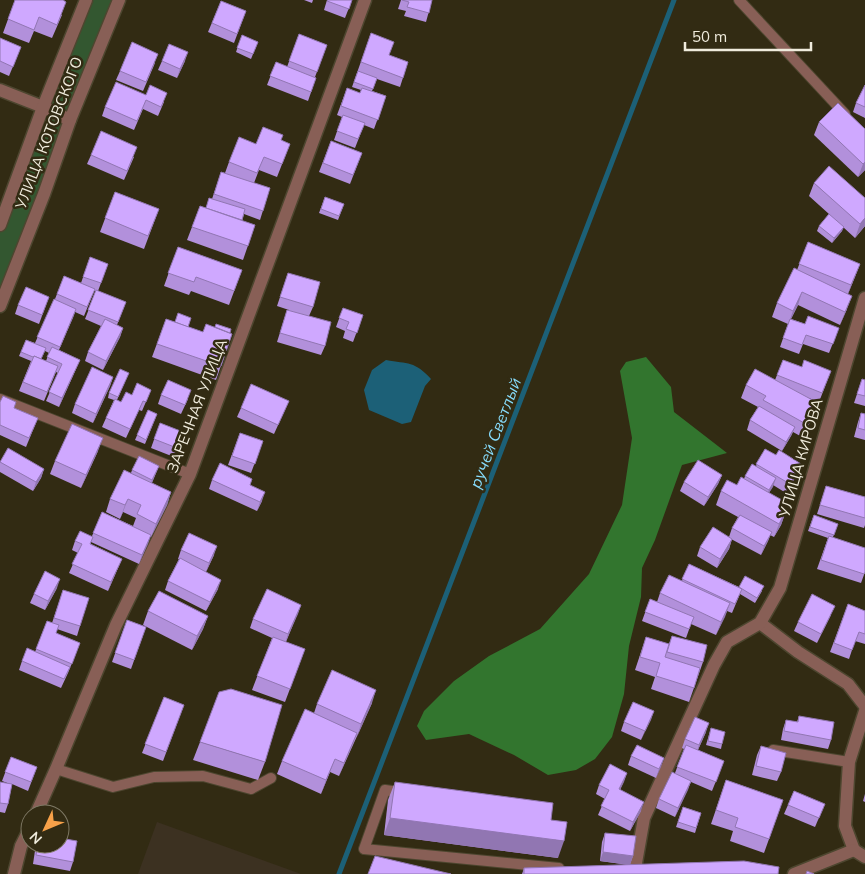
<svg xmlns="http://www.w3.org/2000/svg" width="865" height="874" font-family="Mulish,sans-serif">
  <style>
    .commercial { fill: #3c3121 }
    .green { fill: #335730 }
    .forest { fill: #32752e }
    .water { fill: #1c6077 }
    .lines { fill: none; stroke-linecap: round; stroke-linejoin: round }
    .stream { stroke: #1c6077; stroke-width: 5 }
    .lane-casing { stroke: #4d462f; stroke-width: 12 }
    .street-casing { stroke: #4d462f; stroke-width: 15 }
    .lane { stroke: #885f56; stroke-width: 10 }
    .street { stroke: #885f56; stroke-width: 12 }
    .wall { fill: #b290db; fill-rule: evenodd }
    .shaded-wall { fill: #9176b2 }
    .building { fill: #cfa8ff; stroke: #9176b2 }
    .labels { text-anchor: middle; stroke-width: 5; stroke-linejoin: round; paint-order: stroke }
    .street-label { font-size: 15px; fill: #f0ecdd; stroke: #322b13 }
    .water-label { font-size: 16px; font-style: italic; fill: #87dcfc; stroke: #322b13 }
  </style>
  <rect width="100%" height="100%" fill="#322b13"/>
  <path class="commercial" d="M157,822L301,874H138Z"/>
  <path class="green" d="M86,0H119L0,306V222Z"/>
  <path class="forest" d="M646,357L671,387L674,412L727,453L682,465L655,540L642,568L641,597L629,646L624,694L612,737L595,759L576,770L548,775L514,755L469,734L426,740L417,726L424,711L454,681L489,656L540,629L589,574L622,505L632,438L620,371L626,362Z"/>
  <path class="water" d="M386,360C408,364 415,361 431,379L425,386L411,422L402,424L369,410L364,390L372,370Z"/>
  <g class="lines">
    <path class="stream" d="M339,874L674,0"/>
    <defs>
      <g id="lane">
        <path d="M739,0L845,114"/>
        <path d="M0,399L190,474"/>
        <path d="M773,750L849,762"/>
        <path d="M56,769L113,787L154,777L203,776L251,789L271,778"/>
        <path d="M405,793L385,790L364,849L559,868"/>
      </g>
      <g id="street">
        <path d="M0,90L43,107L70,120"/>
        <path d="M0,225L43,107L86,0"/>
        <path d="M0,306L44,194L70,120L119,0"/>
        <path d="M760,623L798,652L848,684L865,706"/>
        <path d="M865,711L849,762L845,826L854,850L865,857"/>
        <path d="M36,814L56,769L116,625L190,474L365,0"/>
        <path d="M14,874L21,846L30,828"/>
        <path d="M634,874L644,818L714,665L727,642L760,623L780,588L865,298"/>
        <path d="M794,874L854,850"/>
      </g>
    </defs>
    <use href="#lane" class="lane-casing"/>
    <use href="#street" class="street-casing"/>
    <use href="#lane" class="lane"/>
    <use href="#street" class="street"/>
  </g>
  <g class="wall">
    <path d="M15,0L62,15L52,38L34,31L29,43L3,33Z"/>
    <path d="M304,0H313L312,3Z"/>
    <path d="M327,0H352L345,18L324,10Z"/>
    <path d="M401,0H432L426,22L404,16L406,11L398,9Z"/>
    <path d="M221,1L246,11L234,43L208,32Z"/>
    <path d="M371,33L389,55L408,62L400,87L377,79L372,91L386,96L374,129L364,125L355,148L334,140L342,117L337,115L347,88L360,93L361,90L352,87Z"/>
    <path d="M299,34L327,45L315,77L316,78L308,101L267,85L276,62L287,67Z"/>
    <path d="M242,35L258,42L251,59L236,52Z"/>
    <path d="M0,38L21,47L9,76L0,72Z"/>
    <path d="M162,61H185L177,78L158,70Z"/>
    <path d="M155,63L143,91L116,80L120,71Z"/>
    <path d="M865,85V118L853,112L856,103Z"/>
    <path d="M146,95L164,102L158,116L143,109L134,130L102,116L105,107Z"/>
    <path d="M819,122L865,129V170L858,177L814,135Z"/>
    <path d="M281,140L290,144L277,177L259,170L254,183L270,188L260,220L244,214L242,221L255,225L243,260L187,240L200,206L206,208L209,198L212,199L221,172L225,173L229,162L256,144Z"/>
    <path d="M331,141L362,153L350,184L319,172Z"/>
    <path d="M91,155L134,157L124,180L87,164Z"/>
    <path d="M814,183L865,226L855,238L843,227L842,231L832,243L817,231L819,226L829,214L809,196Z"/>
    <path d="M115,192L159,209L144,249L100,232Z"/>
    <path d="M325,197L344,204L338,220L319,213Z"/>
    <path d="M808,242L860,264L848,294L847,309L840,325L798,305L791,319L805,324L839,328L829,353L803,344L799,354L780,347L788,324L772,317L777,303L797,270Z"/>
    <path d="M178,247L242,270L229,305L191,291L189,295L164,286Z"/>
    <path d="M90,257L108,264L98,291L126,302L117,325L123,328L120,337L103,370L85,361L88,352L101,326L85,319L96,291H94L84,316L75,312L59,350L80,360L76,369L59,407L46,401L58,373L56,372L44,401L19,391L31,361L19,356L26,340L35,343L55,299L64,276L81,283ZM45,351L49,353L46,361L41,359Z"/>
    <path d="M288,273L313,307L309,316L325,346L321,355L277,342L287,310H289L277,306Z"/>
    <path d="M49,297L39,324L15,314L18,305Z"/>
    <path d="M343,308L363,315L353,342L343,338L345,331L336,327Z"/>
    <path d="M166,319L203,332L230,333L232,334L216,380L152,357Z"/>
    <path d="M783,360L802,367L831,371L819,402L806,397L818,403L813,417L802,437L793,432L791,436L782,451L747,430L750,420L758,407L741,398L746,385L775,380Z"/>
    <path d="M113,377L110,386L93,423L72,413L75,404Z"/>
    <path d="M127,377L117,400L121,402L132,395L151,390L142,411L139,410L126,438L102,427L114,400L108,398L109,393Z"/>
    <path d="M862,379L865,380V406L854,403Z"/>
    <path d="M161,395L188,399L181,414L158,404Z"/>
    <path d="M289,401L274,434L237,417L241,408Z"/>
    <path d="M0,402L38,418L26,447L0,435Z"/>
    <path d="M148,410L157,414L145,444L135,440Z"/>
    <path d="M861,413L865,414V440L854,437L858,422Z"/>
    <path d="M160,423L183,432L174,457L151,448Z"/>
    <path d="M240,433L263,441L251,473L228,465Z"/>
    <path d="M765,449L776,455L801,464L798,473L786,493L773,485L769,493L779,508L786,511L781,525L774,537L770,535L768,541L761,555L731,539H732L729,549L717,568L697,556L700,547L729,537L732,528L738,517L716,505L721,491L737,485L744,479L745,476L756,466Z"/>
    <path d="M98,451L81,488L50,474L55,461Z"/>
    <path d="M0,462L44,469L41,478L33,491L0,472Z"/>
    <path d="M159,466L152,483L171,492L167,505L151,537H150L139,564L91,542V544L122,559L108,591L69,573L78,553L72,550L75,541L92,536L102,512L133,526L136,518L123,512L120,519L106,512L110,499L131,473L132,470Z"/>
    <path d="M722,475L718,484L704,506L680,491L684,482Z"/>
    <path d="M252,479L250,485L262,501L257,511L209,489L212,480Z"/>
    <path d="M826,486L865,497V525L864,528L817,514Z"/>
    <path d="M814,515L838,524L833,537L865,572L861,583L817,569L828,538L808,531Z"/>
    <path d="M181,550L214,555L206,572L218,589L206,611L165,590L168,581L179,559H178Z"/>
    <path d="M689,564L739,587L762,591L755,603L740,594L732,613L727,611L716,635L691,624L686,638L642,621L650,599L657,602L660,593L682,581Z"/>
    <path d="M57,588L45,610L30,603L34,594Z"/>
    <path d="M63,590L80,626L77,636L57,629L56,633L80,643L68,673L61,688L19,670L22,661L35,652L47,621L52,623Z"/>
    <path d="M848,604L865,611V644L855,641L849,659L830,652Z"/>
    <path d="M301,605L286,642L305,649L285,702L252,690L272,638L250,628L253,619Z"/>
    <path d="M148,611L208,616L203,629L192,650L143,625Z"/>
    <path d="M831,615L817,643L794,631L798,622Z"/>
    <path d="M127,620L146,627L131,669L112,662Z"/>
    <path d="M672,636L703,662L689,702L651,689L655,677L635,670L646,637L669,644Z"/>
    <path d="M164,697L184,705L163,761L142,753Z"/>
    <path d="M372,703L339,776L330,772L321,794L277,774L282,761L314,713L317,704Z"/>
    <path d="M654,711L641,740L621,731L624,722Z"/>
    <path d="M799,716L831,740L828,749L781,740L783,729L786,720L797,722Z"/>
    <path d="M711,728L722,744L721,749L706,745Z"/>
    <path d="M706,732L698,750L724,761L712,791L691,782L675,817L656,808L659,799L675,773L684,749L682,748L685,739Z"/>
    <path d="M200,742L265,762L258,780L193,760Z"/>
    <path d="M761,746L781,772L777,781L752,775L757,755Z"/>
    <path d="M631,756L664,758L656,778L628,765Z"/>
    <path d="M11,757L37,767L28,791L12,784L8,804L5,813L0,812V782L10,784L2,781Z"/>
    <path d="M627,773L620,790L641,811L630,831L598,815L605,799L596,794L599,785Z"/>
    <path d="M726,780L783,800L764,853L730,841L733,831L711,824Z"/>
    <path d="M395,782L551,820L558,858L384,835L388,800Z"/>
    <path d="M794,791L821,813L815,827L784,814Z"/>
    <path d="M865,794V802L863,801Z"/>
    <path d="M683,807L701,813L695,833L676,827Z"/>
    <path d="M605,833L633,856L630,864L778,874H522L524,868L629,865L600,861L602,842Z"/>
    <path d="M36,844H60L73,862L70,871L33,864Z"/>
  </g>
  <g class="shaded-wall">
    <path d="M188,52L185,61L177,78L180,69Z"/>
    <path d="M865,162V170L858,177L863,164Z"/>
    <path d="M865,218V226L855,238L860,224Z"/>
    <path d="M844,227L842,231L832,243L834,238Z"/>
    <path d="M860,264L855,277L846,299L851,285Z"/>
    <path d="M802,292L798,305L788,325L793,311Z"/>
    <path d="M852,296L847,309L840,325L845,312Z"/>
    <path d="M76,309L73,318L56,356L60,347Z"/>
    <path d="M123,328L120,337L103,370L106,361Z"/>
    <path d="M80,360L76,369L59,407L62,398Z"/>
    <path d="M113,377L110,386L93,423L96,414Z"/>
    <path d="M818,403L813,417L802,437L806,424Z"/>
    <path d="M795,427L791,436L782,451L786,442Z"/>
    <path d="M103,438L98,451L81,488L86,475Z"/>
    <path d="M801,464L798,473L786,493L790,484Z"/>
    <path d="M159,466L155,475L149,489L152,480Z"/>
    <path d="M44,469L41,478L33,491L36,482Z"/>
    <path d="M722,475L718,484L704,506L708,497Z"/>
    <path d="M776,478L773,487L765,499L769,490Z"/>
    <path d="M171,492L167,505L151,537L156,524Z"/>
    <path d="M265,492L262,501L257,511L260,502Z"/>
    <path d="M128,499L123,512L120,519L125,505Z"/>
    <path d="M786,511L781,525L774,537L779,524Z"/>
    <path d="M772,532L768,541L761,555L764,546Z"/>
    <path d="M151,535L148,544L139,564L142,555Z"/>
    <path d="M732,539L729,549L717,568L720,559Z"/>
    <path d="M217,546L214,555L206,572L209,563Z"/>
    <path d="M122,559L118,568L108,591L111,582Z"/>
    <path d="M60,579L57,588L45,610L48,601Z"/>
    <path d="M221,580L218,589L206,611L210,602Z"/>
    <path d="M730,603L725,617L716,635L721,622Z"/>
    <path d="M301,605L298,614L285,643L288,634Z"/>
    <path d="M208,616L203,629L192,650L197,636Z"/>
    <path d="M376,690L372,703L357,737L361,724Z"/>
    <path d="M654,711L651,720L641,740L645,731Z"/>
    <path d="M709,723L706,732L696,754L699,745Z"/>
    <path d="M357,733L352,746L339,776L344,763Z"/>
    <path d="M664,758L661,767L656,778L659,769Z"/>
    <path d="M335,759L330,772L321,794L326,780Z"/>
    <path d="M627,773L624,782L616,798L619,789Z"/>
    <path d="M691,781L688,790L675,817L678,808Z"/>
    <path d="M644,802L641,811L630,831L633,822Z"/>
    <path d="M390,818L564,841L558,858L384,835Z"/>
    <path d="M603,852L633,856L630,865L600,861Z"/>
  </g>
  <g class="building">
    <path d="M15,0H63L66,2L57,25L39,17L34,30L8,19Z"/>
    <path d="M328,0H352L349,9L327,1Z"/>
    <path d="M402,0H432L429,13L407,7L409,2Z"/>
    <path d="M221,1L246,11L237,34L212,23Z"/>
    <path d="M371,33L394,42L389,55L408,62L403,78L361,62Z"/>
    <path d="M299,34L327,45L317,72L289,61Z"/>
    <path d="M242,35L258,42L253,54L237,48Z"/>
    <path d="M0,38L21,47L13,67L0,61Z"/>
    <path d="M132,42L158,54L146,82L120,71Z"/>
    <path d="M169,44L188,52L180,69L162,61Z"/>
    <path d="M276,62L316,78L311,92L270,76Z"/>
    <path d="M358,71L377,78L373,89L354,82Z"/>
    <path d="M116,82L146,95L150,85L167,93L161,107L146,100L137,121L105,107Z"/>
    <path d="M865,85V107L856,103Z"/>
    <path d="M347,88L360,93L362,88L386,96L378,120L341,106Z"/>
    <path d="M838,103L865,129V162L863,164L819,122Z"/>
    <path d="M343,115L365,123L358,139L337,131Z"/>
    <path d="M263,127L283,135L281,140L290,144L282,164L264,157L257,173L229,162L239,137L256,144Z"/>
    <path d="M101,131L137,147L127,171L91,155Z"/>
    <path d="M331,141L362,153L353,175L323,163Z"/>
    <path d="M829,166L865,198V218L860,224L814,183Z"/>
    <path d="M221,172L270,188L263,211L214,194Z"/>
    <path d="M115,192L159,209L148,236L105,218Z"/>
    <path d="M325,197L344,204L339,216L321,209Z"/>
    <path d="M209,198L245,209L242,220L206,208Z"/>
    <path d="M200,206L255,225L248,246L192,227Z"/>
    <path d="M829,214L844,227L834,238L819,226Z"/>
    <path d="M808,242L860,264L851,285L799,264Z"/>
    <path d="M178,247L242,270L234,291L196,277L194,282L168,273Z"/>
    <path d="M90,257L108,264L101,283L83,277Z"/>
    <path d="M794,268L852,296L845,312L802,292L793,311L777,303Z"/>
    <path d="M288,273L320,282L313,307L280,297Z"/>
    <path d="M64,276L95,289L87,307L57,294Z"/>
    <path d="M26,287L49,297L42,315L18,305Z"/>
    <path d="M96,290L126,302L118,322L88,310Z"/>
    <path d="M54,299L76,309L60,347L37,337Z"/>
    <path d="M343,308L363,315L357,333L346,329L349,322L339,318Z"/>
    <path d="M287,310L331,322L325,346L280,333Z"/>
    <path d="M178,313L191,318L188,327L175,322Z"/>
    <path d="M808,316L839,328L833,344L806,335L802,345L783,338L790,319L805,324Z"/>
    <path d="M105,319L123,328L106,361L88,352Z"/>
    <path d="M166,319L203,332L206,324L232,334L221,366L157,344Z"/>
    <path d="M216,324L231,329L230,333L215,327Z"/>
    <path d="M26,340L46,348L41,359L34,356L33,357L21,352Z"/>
    <path d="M52,347L80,360L62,398L49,392L62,364L47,357Z"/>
    <path d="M34,356L58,366L47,392L23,382Z"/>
    <path d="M783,360L802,367L804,360L831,371L822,393L777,375Z"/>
    <path d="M92,367L113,377L96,414L75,404Z"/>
    <path d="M120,369L129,373L118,397L109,393Z"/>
    <path d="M755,369L818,403L806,424L763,400L766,396L746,385Z"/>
    <path d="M862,379L865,380V396L857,394Z"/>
    <path d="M168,380L191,390L185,405L161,395Z"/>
    <path d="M137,383L151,390L146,402L143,401L130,429L106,418L115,399L121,402L126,392L132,395Z"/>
    <path d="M251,384L289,401L278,425L241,408Z"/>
    <path d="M3,396L16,402L14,408L38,418L29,438L0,425V402Z"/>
    <path d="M759,406L795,427L786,442L750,420Z"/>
    <path d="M148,410L157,414L146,440L137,435Z"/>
    <path d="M861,413L865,414V430L858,428Z"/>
    <path d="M160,423L183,432L177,448L154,439Z"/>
    <path d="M72,424L103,438L86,475L55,461Z"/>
    <path d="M240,433L263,441L255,464L232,456Z"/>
    <path d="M8,448L44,469L36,482L0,462Z"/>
    <path d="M765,449L776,455L779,450L801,464L790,484L756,464Z"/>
    <path d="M139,456L159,466L152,480L132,470Z"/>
    <path d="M698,460L722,475L708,497L684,482Z"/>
    <path d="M220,463L252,479L250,485L265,492L260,502L212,480Z"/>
    <path d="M752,464L776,478L769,490L745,476Z"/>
    <path d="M124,470L171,492L156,524L137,514L141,505L128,499L125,505L110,499Z"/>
    <path d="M741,477L782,500L778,507L786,511L779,524L721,491L727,480L737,485Z"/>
    <path d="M826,486L865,497V518L820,505Z"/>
    <path d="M102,512L151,535L142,555L93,533Z"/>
    <path d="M740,515L772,532L764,546L732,528Z"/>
    <path d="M814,515L838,524L834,535L810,527Z"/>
    <path d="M713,527L732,539L720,559L700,547Z"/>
    <path d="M80,531L93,537L90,544L122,559L111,582L72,564L82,544L75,541Z"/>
    <path d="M189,533L217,546L209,563L181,550Z"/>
    <path d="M829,536L865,548V572L864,574L821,560Z"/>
    <path d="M180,558L221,580L210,602L168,581Z"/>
    <path d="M689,564L742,589L735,604L682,579Z"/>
    <path d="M45,571L60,579L48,601L34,594Z"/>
    <path d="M669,575L730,603L721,622L660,593Z"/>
    <path d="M745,576L764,586L757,598L739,587Z"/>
    <path d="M267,589L301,605L288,634L253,619Z"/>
    <path d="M63,590L89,598L80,626L54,618Z"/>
    <path d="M159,591L208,616L197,636L148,611Z"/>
    <path d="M812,594L835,606L821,634L798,622Z"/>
    <path d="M650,599L694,617L689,629L645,612Z"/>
    <path d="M848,604L865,611V634L859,632L852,650L834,643Z"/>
    <path d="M127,620L146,627L134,660L115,653Z"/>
    <path d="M47,621L59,625L56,633L80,643L72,664L36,649Z"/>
    <path d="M672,636L707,645L703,662L667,652Z"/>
    <path d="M273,637L305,649L290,689L257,676Z"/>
    <path d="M646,637L669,644L665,657L700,668L694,688L656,676L660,663L640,657Z"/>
    <path d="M27,648L70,667L64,679L22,661Z"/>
    <path d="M332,670L376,690L361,724L317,704Z"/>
    <path d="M231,689L282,705L265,762L200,742L219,692Z"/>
    <path d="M164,697L184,705L166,752L145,744Z"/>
    <path d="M633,702L654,711L645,731L624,722Z"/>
    <path d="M305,709L357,733L344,763L335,759L326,780L282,761Z"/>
    <path d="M799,716L834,722L831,740L784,731L786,720L798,722Z"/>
    <path d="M695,717L709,723L699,745L685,739Z"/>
    <path d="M711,728L725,732L722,744L708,741Z"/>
    <path d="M637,745L664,758L659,769L631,756Z"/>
    <path d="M686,745L724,761L716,782L677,767Z"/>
    <path d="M761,746L786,753L781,772L756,766Z"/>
    <path d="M11,757L37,767L31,782L5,772Z"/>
    <path d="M610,764L627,773L619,789L644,802L633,822L601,806L609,790L599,785Z"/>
    <path d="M672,772L691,781L678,808L659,799Z"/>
    <path d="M726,780L783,800L769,839L735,827L738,818L716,810Z"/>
    <path d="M0,782L12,784L8,804L0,803Z"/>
    <path d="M395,782L553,803L551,820L567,822L564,841L390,818Z"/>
    <path d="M794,791L825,804L819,818L788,805Z"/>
    <path d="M683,807L701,813L696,828L678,822Z"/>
    <path d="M605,833L636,836L633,856L603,852Z"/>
    <path d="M60,838L77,841L73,862L36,855L38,844H60Z"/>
    <path d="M375,856L451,874H368Z"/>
    <path d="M744,861L779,867L778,874H524V868Z"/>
    <path d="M807,871L814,874H806Z"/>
  </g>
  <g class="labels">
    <g class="street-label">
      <text transform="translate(49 133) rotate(-69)" y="5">УЛИЦА КОТОВСКОГО</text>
      <text transform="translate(197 406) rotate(-69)" y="5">ЗАРЕЧНАЯ УЛИЦА</text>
      <text transform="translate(801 458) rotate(-74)" y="5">УЛИЦА КИРОВА</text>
    </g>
    <g class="water-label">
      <text transform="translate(495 433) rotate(-69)" y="6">ручей Светлый</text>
    </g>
  </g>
  <g transform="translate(45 829) rotate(226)"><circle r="24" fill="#322b13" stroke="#7e7864"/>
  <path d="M0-4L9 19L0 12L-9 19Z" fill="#f7a149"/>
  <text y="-8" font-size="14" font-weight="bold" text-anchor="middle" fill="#f0ecdd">N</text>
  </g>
  <path d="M685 42v8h126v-8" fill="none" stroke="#f0ecdd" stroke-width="2.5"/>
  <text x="692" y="42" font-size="15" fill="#f0ecdd" stroke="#322b13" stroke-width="4" paint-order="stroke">50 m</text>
</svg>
